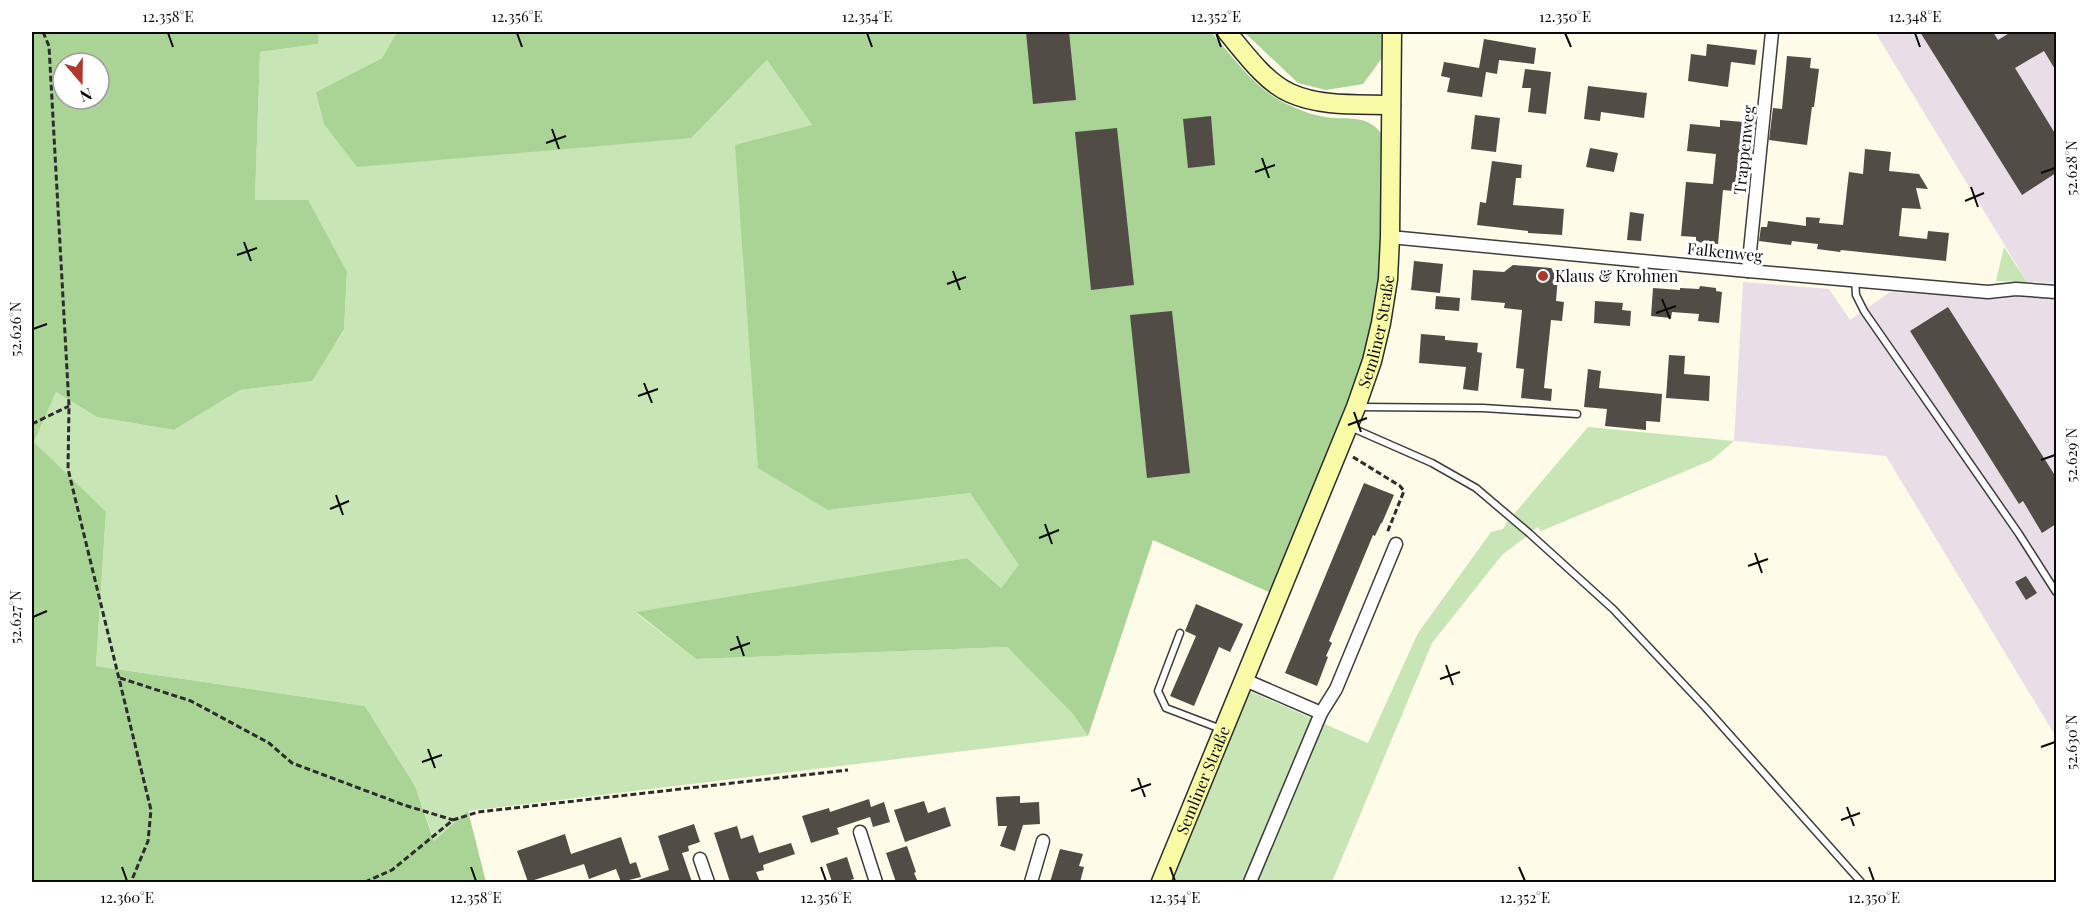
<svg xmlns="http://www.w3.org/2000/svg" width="2088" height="914" font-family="'Playfair Display',serif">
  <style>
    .industrial { fill: #e9dee8 }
    .green { fill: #c7e5b5 }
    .forest { fill: #a9d495; fill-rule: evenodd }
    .building { fill: #524c47 }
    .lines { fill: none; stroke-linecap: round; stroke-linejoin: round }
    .lane-casing { stroke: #3d3d3d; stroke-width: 9 }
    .street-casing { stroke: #3d3d3d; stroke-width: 15 }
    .secondary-casing { stroke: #2c2c2c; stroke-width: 21 }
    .path { stroke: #2c2c2c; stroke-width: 3; stroke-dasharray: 6 3; stroke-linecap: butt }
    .lane { stroke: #fff; stroke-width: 6 }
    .street { stroke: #fff; stroke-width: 12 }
    .secondary { stroke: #f8faa6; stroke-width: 18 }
    .ticks { fill: none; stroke: #0a0a0a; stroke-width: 2 }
    .poi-dot { fill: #b0372b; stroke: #fff; stroke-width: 2 }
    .labels { text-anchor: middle; stroke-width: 6; stroke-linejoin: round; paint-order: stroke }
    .street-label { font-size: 16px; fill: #0a0a0a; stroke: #fff }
    .poi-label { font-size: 16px; fill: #0a0a0a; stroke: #fff; text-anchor: start }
    .neatline { fill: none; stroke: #0a0a0a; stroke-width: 2 }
    .ticks-label { font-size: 15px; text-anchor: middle; fill: #0a0a0a }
  </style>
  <rect width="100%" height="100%" fill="#fefce8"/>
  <g class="industrial">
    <path d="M1875,32H2056V283L2027,282Z"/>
    <path d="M1743,282L1829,289L1850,320L1890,292L1997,299L2026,295L2056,299V737L1886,456L1734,441Z"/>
  </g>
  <g class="green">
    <path d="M319,32H397L382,58L316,92L690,138L767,60L812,125L828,510L970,493L1020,565L1001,588L967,558L636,613L696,659L1007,647L1073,714L1088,736L468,811L435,842L415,786L365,706L96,666L106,513L34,442L56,392L97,417L174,430L240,390L311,381L344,331L347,272L255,200L260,52L318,44Z"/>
    <path d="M2004,247L2027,282L1996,281Z"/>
    <path d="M1588,427L1734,441L1712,460L1541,531L1538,527L1532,531L1514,514Z"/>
    <path d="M1508,521L1527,536L1502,555L1432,643L1332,882H1169L1247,690L1368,743L1418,633L1491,532L1503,529Z"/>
  </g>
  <g class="forest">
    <path d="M32,32H319L318,44L260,52L255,200H308L347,272L344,330L312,381L240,390L174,430L97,417L56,392L34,442L106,512L96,666L365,706L415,786L434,841L468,811L486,882H32ZM63,63H99V99H63Z"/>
    <path d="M397,32H1211C1233,57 1257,92 1289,105C1298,109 1309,114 1320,116C1344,122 1367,111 1383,136C1382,199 1384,262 1372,323C1353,417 1307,505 1271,593L1153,540L1088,736L1073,714L1007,647L696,659L636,612L967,558L1001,588L1019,565L970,493L828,510L758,468L735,145L812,125L767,60L691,138L357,167L324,124L316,92L382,58Z"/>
    <path d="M1244,32H1382V58L1363,84L1326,90L1298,83Z"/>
  </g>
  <g class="building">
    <path d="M1026,32H1069L1076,100L1033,104Z"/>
    <path d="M1920,32H1993L1998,40L2011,32H2056V71L2044,51L2015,68L2056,135V173L2022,195Z"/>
    <path d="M1484,39L1536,48L1534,64L1499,60L1497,74L1486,72L1482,97L1447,92L1450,78L1441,76L1444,62L1479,68Z"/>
    <path d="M1707,44L1757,50L1755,65L1731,62L1728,87L1688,81L1691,54L1706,56Z"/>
    <path d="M1787,56L1811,58L1810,68L1819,69L1814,107H1812L1807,145L1769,140L1773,108L1782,109Z"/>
    <path d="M1525,69L1551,72L1546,114L1528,112L1531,88H1522Z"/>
    <path d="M1588,86L1647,93L1644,118L1601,112L1600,121L1584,119Z"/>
    <path d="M1475,115L1500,118L1496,152L1471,149Z"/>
    <path d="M1211,116L1215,165L1188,168L1183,119Z"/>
    <path d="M1720,120L1755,123L1753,138L1750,137L1748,147L1743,192L1723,190L1718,244L1696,242V237L1681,236L1686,182L1713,184L1716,154L1687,151L1690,124L1720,127Z"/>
    <path d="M1117,128L1134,285L1091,290L1075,132Z"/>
    <path d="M1590,148L1618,153L1614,172L1586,167Z"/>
    <path d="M1865,149L1891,152L1889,171L1919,174L1928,189L1916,188L1921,209L1902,208L1899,236L1927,239L1928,231L1949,233L1946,261L1841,250L1840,252L1817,249L1818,244L1792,241L1791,245L1759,241L1761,227H1767L1768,221L1806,226V217L1820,218L1819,223L1843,225L1849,172L1863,174Z"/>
    <path d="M1492,161L1522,165L1521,178H1516L1513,205L1564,209L1562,235L1528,233V231L1477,225L1480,202L1486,203Z"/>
    <path d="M1630,212L1644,214L1641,241L1627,240Z"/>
    <path d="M1414,261L1443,264L1440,293L1411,290Z"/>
    <path d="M1513,265L1551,268L1558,276L1556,301L1564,302L1562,321L1551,320L1544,388L1552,389L1551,401L1521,398L1524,369L1516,368L1522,310L1504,308L1505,303L1471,300L1473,270L1504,272Z"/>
    <path d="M1700,286L1716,288V291L1722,292L1719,323L1698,321L1699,314L1672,312L1671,318L1651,316L1653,288L1680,290V288L1699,289Z"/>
    <path d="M1436,296L1460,298L1459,311L1435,309Z"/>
    <path d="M1595,301L1623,303L1622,310L1631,311L1630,326L1594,323Z"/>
    <path d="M1948,307L2056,477V524L2042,533L2023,501L2019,504L1910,331Z"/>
    <path d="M1172,311L1190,473L1147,478L1130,315Z"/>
    <path d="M1421,334L1445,336V340L1478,343L1477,352L1482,353L1478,391L1463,389L1466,367L1419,363Z"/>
    <path d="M1669,355L1685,356L1684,374L1710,376L1709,401L1666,398Z"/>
    <path d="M1588,369L1601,371L1599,388L1662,394L1660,422L1646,421V430L1605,426L1607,409L1584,407Z"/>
    <path d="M1364,483L1394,495L1382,523H1381L1375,536L1373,535L1329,641L1332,643L1326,656L1328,657L1317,686L1285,673Z"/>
    <path d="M2026,576L2037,593L2026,600L2015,582Z"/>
    <path d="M1196,604L1243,624L1230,652L1219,647L1194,706L1170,696L1196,636L1185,631Z"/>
    <path d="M1020,796V803L1039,802L1040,824L1023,825L1015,851L1000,846L1007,826H998L996,797Z"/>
    <path d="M869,799L871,807L884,802L890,822L873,827L870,817L837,828L839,834L811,843L802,816L829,808L830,812Z"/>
    <path d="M924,801L928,813L945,807L951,826L905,842L894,810Z"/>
    <path d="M694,824L700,842L688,846L689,851L682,853L692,882H638V880L669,870L658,836Z"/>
    <path d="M737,826L741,839L753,835L759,853L791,843L795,854L763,865L764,870L756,872L760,882H730L714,833Z"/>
    <path d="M565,834L571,854L621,837L630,864L636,862L641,877L621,882L616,869L589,879L584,864L528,882L517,851Z"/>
    <path d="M907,846L916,872L914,873L918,882H896L886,853Z"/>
    <path d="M1060,849L1083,854L1079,866L1084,867L1080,882H1050Z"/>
    <path d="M847,857L854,879L843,882H832L826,864Z"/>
  </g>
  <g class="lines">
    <defs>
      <g id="lane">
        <path d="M1855,280L1856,295L1864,311L2019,534L2056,592"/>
        <path d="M1359,407L1483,408L1577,414"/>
        <path d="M1350,427L1432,463L1476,488L1529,533L1613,609L1705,707L1861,882"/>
        <path d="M1180,633L1158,691L1166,708L1221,729"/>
      </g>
      <g id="street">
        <path d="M1390,237L1748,271L1988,292L2016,289L2056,292"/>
        <path d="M1748,271L1772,32"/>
        <path d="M1245,680L1321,713"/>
        <path d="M860,832L876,882"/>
        <path d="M700,859L708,882"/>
        <path d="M1031,882L1043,841"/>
        <path d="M1250,882L1321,713L1336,689L1396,544"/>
      </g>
      <g id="secondary">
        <path d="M1227,32C1244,52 1265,82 1290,93C1321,107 1358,104 1391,105"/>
        <path id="s1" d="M1161,882L1356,407L1372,361L1381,323L1388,279L1390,237L1392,32"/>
      </g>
    </defs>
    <use href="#lane" class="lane-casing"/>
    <use href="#street" class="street-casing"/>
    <use href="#secondary" class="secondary-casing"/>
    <g class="path">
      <path d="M43,32L49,46L69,406L68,469L151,810L148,841L131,882"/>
      <path d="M32,424L69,406"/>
      <path d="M1353,457L1400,486L1404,491L1387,533"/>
      <path d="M120,678L191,701L269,743L292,763L404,805L453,820"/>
      <path d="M365,882L392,870L453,820L478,812L848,770"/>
    </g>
    <use href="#lane" class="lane"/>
    <use href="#street" class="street"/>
    <use href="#secondary" class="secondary"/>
  </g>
  <path class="ticks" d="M168,33L173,47M517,33L522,47M867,33L872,47M1216,33L1221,47M1565,33L1571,47M1915,33L1920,47M552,129L559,149M546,143L566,136M1262,158L1269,178M1255,172L1275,165M2041,173L2055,168M1971,187L1978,207M1965,201L1984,193M244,242L251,261M237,255L257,248M953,271L960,290M947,284L966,277M1662,299L1670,319M1656,313L1676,306M33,329L47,324M644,383L652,403M638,396L658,389M1354,412L1361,432M1348,425L1367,418M2041,460L2055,455M336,495L343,515M330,509L349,501M1045,524L1052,544M1039,538L1059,530M1755,553L1762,573M1748,566L1768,559M33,617L47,611M737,636L744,656M730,650L750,643M1446,665L1453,685M1440,679L1460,672M2041,747L2055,742M428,749L435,768M422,762L442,755M1138,778L1145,797M1131,791L1151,784M1847,807L1854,826M1841,820L1860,813M122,867L127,881M471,867L476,881M821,867L826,881M1170,867L1175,881M1519,867L1525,881M1869,867L1874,881"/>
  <circle class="poi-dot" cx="1543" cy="276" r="6"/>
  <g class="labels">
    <g class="street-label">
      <text transform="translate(1744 150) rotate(-84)" y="6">Trappenweg</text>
      <text transform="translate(1725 252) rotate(6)" y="6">Falkenweg</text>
      <text dy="6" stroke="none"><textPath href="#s1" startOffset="592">Semliner Straße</textPath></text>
      <text dy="6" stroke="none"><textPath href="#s1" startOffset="110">Semliner Straße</textPath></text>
    </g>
    <g class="poi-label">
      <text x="1555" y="282">Klaus &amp; Krohnen</text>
    </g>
  </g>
  <rect width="2088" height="914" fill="none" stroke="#ffffff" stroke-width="66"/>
  <g transform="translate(81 81) rotate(160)"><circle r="28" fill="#ffffff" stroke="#9d9d9d" stroke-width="1.5"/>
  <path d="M0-4.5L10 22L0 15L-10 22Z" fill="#b0372b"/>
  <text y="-9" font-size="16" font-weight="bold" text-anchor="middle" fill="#0a0a0a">N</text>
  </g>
  <rect x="33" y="33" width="2022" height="848" class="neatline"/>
  <g class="ticks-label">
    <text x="168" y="22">12.358°E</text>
    <text x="517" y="22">12.356°E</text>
    <text x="867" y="22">12.354°E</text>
    <text x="1216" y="22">12.352°E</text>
    <text x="1565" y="22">12.350°E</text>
    <text x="1915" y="22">12.348°E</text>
    <text transform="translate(2072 168) rotate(-90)" y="5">52.628°N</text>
    <text transform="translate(16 329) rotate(-90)" y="5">52.626°N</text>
    <text transform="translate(2072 455) rotate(-90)" y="5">52.629°N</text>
    <text transform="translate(16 617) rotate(-90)" y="5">52.627°N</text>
    <text transform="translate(2072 742) rotate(-90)" y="5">52.630°N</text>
    <text x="127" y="903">12.360°E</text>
    <text x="476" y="903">12.358°E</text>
    <text x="826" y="903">12.356°E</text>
    <text x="1175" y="903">12.354°E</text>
    <text x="1525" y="903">12.352°E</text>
    <text x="1874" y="903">12.350°E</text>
  </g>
</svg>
